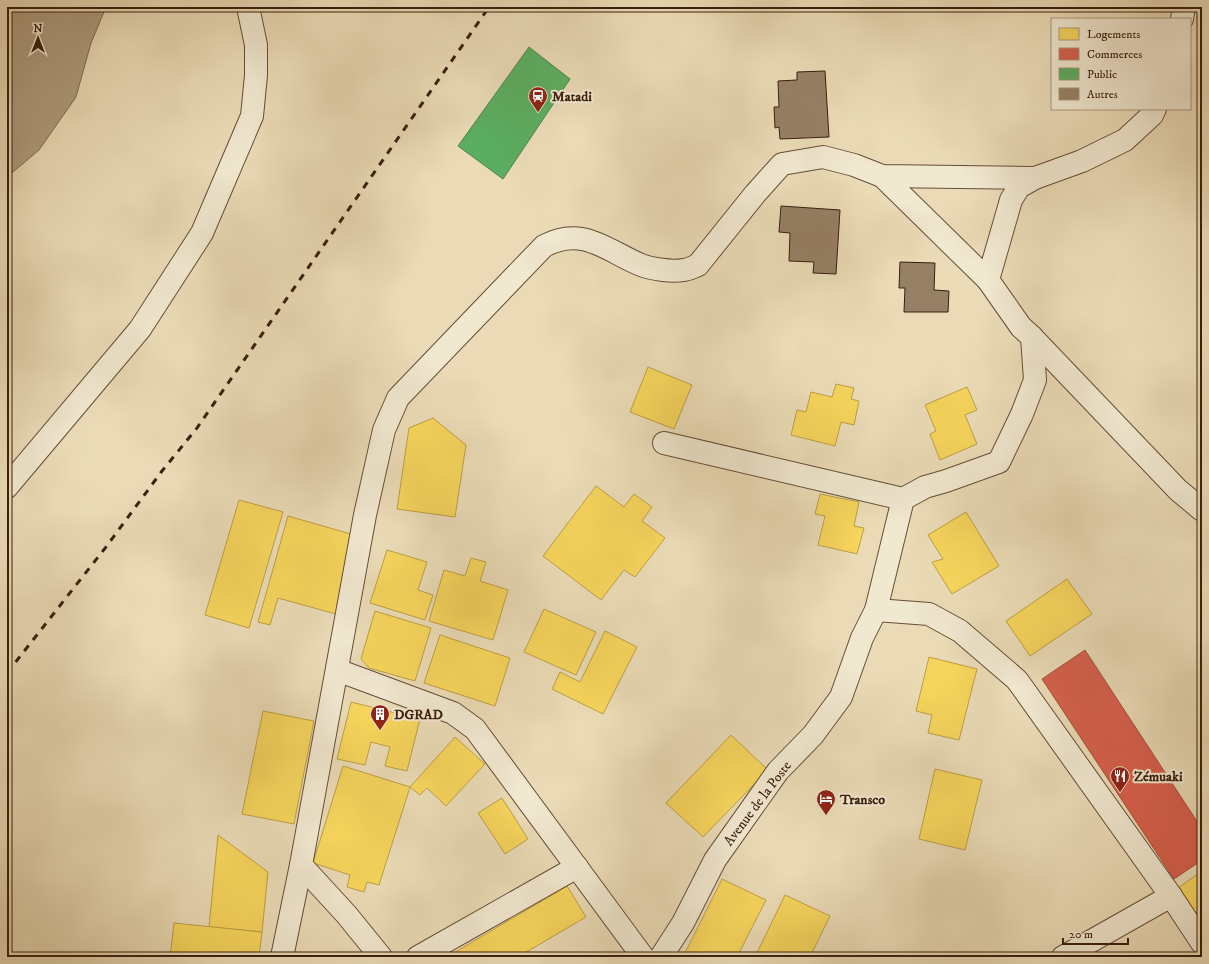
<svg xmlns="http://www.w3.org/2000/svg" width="1209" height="964" font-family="'IM FELL DW Pica',serif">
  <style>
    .water { fill: #ae9b7d; stroke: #806950 }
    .homes { fill: #f6d55c; stroke: #be9e44 }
    .shops { fill: #d6604d; stroke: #a74c3a }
    .public { fill: #5aae61; stroke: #508348 }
    .building { fill: #968065; stroke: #3a1e0d }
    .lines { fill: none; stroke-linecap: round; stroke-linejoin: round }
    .minor-casing { stroke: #664d37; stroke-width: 24 }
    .minor { stroke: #f1e8d0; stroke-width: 22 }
    .rail { stroke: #3a1e0d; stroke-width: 3; stroke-dasharray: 7 7; stroke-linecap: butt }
    .labels { text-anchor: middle; stroke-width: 4; stroke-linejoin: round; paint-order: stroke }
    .poi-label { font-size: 14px; font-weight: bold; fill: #3a1e0d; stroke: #f1e8d0; text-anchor: start }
    .street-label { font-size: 14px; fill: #3a1e0d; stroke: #f1e8d0 }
  </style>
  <rect width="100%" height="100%" fill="#eadbb6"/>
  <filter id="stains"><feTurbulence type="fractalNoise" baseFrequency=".005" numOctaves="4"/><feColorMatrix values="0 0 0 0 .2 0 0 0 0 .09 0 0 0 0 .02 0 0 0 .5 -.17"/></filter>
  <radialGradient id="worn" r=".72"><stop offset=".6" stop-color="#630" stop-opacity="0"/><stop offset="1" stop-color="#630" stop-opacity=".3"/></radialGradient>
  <path class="water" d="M7,7H106L91,43L76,97L39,150L7,177Z"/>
  <g class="homes">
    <path d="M648,367L692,385L674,429L630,412Z"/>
    <path d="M836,384L854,388L851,399L859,401L854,425L841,422L835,446L791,435L797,410L806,412L811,392L832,397Z"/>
    <path d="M967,387L977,410L965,415L977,444L940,460L930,434L936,431L925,405Z"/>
    <path d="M433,418L466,445L455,517L397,509L409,428Z"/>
    <path d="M596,486L624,507L634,494L652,507L642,521L665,538L635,577L624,570L601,600L543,556Z"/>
    <path d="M820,494L859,502L854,526L864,528L857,554L818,545L825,516L815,514Z"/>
    <path d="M239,500L283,512L249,628L205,615Z"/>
    <path d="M966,512L999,566L952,594L932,562L943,559L928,535Z"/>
    <path d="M288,516L358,536L336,614L278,598L270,625L258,622Z"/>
    <path d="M387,550L427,562L418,590L433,595L425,620L370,603Z"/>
    <path d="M471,558L486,562L480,581L508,590L493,640L429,621L444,570L465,576Z"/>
    <path d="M1067,579L1092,614L1030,656L1006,621Z"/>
    <path d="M544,609L596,632L576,675L524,652Z"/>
    <path d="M375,611L431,628L415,681L369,668L361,659Z"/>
    <path d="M605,631L637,647L603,714L552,689L560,672L580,682Z"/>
    <path d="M440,635L510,658L495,706L424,683Z"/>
    <path d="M929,657L977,669L959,740L928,733L932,715L916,711Z"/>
    <path d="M351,702L420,719L407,771L385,766L390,747L371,742L365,765L337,759Z"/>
    <path d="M263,711L314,721L294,824L242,814Z"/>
    <path d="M731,735L768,770L703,837L666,803Z"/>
    <path d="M455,737L485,764L446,806L427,788L420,795L410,787Z"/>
    <path d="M343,766L410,787L379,885L367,882L364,892L347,887L350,875L313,863Z"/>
    <path d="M935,769L982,780L965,850L919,839Z"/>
    <path d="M502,798L528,839L505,854L478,813Z"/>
    <path d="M218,835L268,872L262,932L209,927Z"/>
    <path d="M1202,871V923L1178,888Z"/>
    <path d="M722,879L766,900L737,957H683Z"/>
    <path d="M567,886L586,917L518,957H447Z"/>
    <path d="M785,895L830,916L810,957H755Z"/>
    <path d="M174,923L262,932L259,957H170Z"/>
  </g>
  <path class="shops" d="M1085,650L1202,829V860L1174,879L1042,679Z"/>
  <path class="public" d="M529,47L570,79L503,179L458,146Z"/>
  <g class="building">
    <path d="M825,71L829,137L780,139L779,127L775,128L774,107H779L778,81L797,80V72Z"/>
    <path d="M781,206L840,210L836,274L813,273L814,262L789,261L790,233L779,232Z"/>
    <path d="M900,262L935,263L934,290L949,291L948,312H904L905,288H899Z"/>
  </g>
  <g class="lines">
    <defs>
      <g id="minor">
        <path d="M1182,19L1184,7"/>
        <path d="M882,176L988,280"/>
        <path d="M1032,337L1178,490L1202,510"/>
        <path d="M664,443L903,499"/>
        <path d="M7,487L140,329L202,233L252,116L256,75V45L248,7"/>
        <path d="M876,610L929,614L960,631L1017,680L1171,896L1202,943"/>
        <path d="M337,670L453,713L475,729L643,957"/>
        <path d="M282,957L301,865"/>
        <path d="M381,957L346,914L301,865L365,515L384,430L398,398L544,246C583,225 607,251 641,265C651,269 672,272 683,270C688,270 693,267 698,265L755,194L782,164L823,157L854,165L882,176L1035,178"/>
        <path d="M418,957L577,867"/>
        <path d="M661,957L683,923L715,860L778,771L813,735L841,697L862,638L876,610L903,499L925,487L946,481L999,462L1022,414L1035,380L1032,337L1021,327L988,280L1011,200L1019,187L1035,178L1082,161L1125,140L1152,115L1155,109"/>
        <path d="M1063,957L1171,896"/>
      </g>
    </defs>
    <use href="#minor" class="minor-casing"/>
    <use href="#minor" class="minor"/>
    <path class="rail" d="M7,673L106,547L162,471L197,428L489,7"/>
  </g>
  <defs>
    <symbol id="station-pin" viewBox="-11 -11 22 30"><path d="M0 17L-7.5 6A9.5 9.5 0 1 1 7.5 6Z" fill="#8f2418" stroke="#f1e8d0"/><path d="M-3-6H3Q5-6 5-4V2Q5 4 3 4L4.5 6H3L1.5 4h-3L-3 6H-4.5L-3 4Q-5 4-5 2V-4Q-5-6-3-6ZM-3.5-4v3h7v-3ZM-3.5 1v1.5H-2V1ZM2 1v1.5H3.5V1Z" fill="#fff"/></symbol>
    <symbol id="building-pin" viewBox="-11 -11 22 30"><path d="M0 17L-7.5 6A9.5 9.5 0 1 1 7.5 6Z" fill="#8f2418" stroke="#f1e8d0"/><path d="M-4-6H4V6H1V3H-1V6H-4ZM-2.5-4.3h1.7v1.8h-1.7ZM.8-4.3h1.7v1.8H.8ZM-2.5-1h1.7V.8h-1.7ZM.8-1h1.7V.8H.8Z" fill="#fff"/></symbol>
    <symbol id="restaurant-pin" viewBox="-11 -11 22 30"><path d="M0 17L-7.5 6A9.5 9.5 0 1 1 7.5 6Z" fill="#8f2418" stroke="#f1e8d0"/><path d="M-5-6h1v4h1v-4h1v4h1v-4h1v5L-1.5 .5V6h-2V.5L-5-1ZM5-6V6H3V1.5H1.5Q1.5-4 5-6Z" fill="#fff"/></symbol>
    <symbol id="hotel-pin" viewBox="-11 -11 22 30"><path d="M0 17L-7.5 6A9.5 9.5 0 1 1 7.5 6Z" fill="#8f2418" stroke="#f1e8d0"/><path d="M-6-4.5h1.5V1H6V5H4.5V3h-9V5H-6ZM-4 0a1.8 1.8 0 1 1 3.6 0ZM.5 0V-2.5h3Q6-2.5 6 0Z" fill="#fff"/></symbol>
  </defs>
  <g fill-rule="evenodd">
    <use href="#station-pin" x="527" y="85" width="22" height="30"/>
    <use href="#building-pin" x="369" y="703" width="22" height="30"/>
    <use href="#restaurant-pin" x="1109" y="765" width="22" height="30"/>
    <use href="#hotel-pin" x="815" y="788" width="22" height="30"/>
  </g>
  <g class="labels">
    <g class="poi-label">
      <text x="552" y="101">Matadi</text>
      <text x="394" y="719">DGRAD</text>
      <text x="1134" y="781">Zémuaki</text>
      <text x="840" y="804">Transco</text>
    </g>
    <g class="street-label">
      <text transform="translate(757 803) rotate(-53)" y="5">Avenue de la Poste</text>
    </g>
  </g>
  <rect width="1209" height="964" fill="none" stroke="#eadbb6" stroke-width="24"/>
  <rect x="8" y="8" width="1193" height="948" fill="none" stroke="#3a1e0d" stroke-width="2"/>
  <rect x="12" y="12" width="1185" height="940" fill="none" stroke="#3a1e0d"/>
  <rect x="1051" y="18" width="140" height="92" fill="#f1e8d0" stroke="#a89782"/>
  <rect x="1059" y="28" width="20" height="12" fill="#f6d55c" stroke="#a89782"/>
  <text x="1087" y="38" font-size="12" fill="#3a1e0d">Logements</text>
  <rect x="1059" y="48" width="20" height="12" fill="#d6604d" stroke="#a89782"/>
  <text x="1087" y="58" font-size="12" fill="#3a1e0d">Commerces</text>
  <rect x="1059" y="68" width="20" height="12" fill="#5aae61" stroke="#a89782"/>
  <text x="1087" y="78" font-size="12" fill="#3a1e0d">Public</text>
  <rect x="1059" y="88" width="20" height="12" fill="#968065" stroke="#a89782"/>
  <text x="1087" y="98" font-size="12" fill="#3a1e0d">Autres</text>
  <g transform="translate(38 38)" stroke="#f1e8d0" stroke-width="3" paint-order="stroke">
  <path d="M0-3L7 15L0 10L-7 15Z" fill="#3a1e0d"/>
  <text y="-6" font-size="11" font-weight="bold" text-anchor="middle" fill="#3a1e0d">N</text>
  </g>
  <path d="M1063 938v6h65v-6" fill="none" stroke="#3a1e0d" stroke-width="2"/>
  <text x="1069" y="938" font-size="12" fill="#3a1e0d" stroke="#f1e8d0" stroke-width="3" paint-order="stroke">20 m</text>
  <rect width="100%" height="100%" filter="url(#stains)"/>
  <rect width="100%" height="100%" fill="url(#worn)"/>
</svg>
